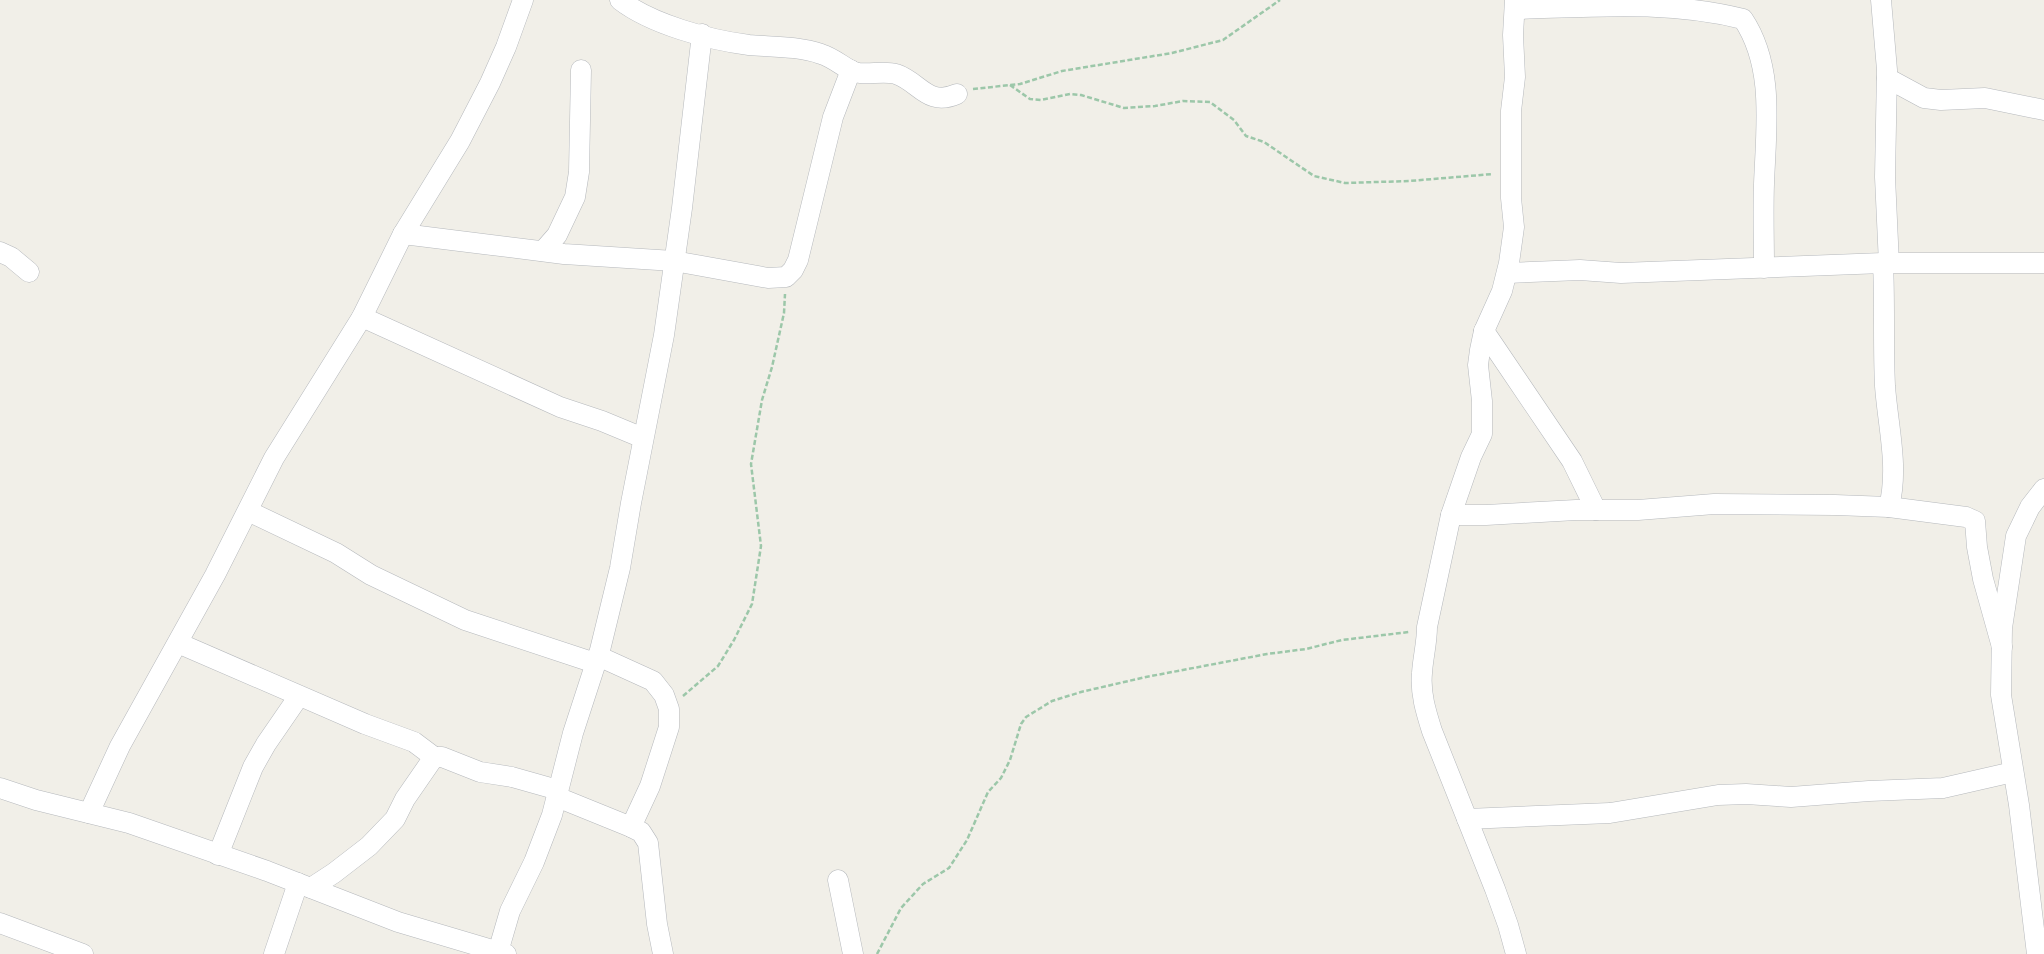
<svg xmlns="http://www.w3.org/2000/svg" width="2044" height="954" font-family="'PT Sans Narrow',sans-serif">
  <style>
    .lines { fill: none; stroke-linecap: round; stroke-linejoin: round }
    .minor-casing { stroke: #b5b8bc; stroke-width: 21 }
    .path { stroke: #9cc7a9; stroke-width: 2.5; stroke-dasharray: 5 2.5; stroke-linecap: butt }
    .minor { stroke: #fff; stroke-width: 20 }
  </style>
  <rect width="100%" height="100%" fill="#f1efe8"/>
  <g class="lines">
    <defs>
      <g id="minor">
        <path d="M620,0C651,24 709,40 749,45C772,47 798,46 821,54C834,58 843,67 854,72C867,76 882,70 896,74C920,82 927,107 957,94"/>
        <path d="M1515,0L1513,35L1515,77L1511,111V198L1514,227L1509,263L1502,291L1484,331L1480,350L1478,365L1482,401V434L1471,457L1451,515L1427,627C1427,643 1423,657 1422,673C1420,693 1426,712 1432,731L1495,889L1508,925L1516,954"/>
        <path d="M1881,0L1887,70L1885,177L1889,264"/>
        <path d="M1515,9C1591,7 1668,0 1743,19C1775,67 1766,128 1764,184C1763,212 1764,240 1764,268"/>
        <path d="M1887,78L1924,98L1941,100L1985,98L2044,110"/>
        <path d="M403,234L564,254L674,261L768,278L786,277L793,270L798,260L833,117L851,70"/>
        <path d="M543,251L557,235L575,197L579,172L581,70"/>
        <path d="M0,252L11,257L29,272"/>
        <path d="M1883,263C1885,304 1883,345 1885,386C1888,427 1899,467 1889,507"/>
        <path d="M1507,273L1580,270L1621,273L1883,263H2044"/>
        <path d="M362,317L560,407L602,421L643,438"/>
        <path d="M1484,331L1572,461L1596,510"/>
        <path d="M248,511L336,553L371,575L465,620L595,663"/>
        <path d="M1451,515H1486L1576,510H1638L1714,504L1835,505L1889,507L1966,517L1975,521L1977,547L1983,579L2002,647"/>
        <path d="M178,643L365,724L414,742L434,757"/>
        <path d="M598,656L653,681L664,695L669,709V727L650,786L631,827"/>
        <path d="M0,788L36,800L129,823L267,871L398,922L506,954"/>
        <path d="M557,797L631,827L641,832L648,843L657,924L663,954"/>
        <path d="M89,813L120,746L215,575L274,458L362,317L403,234L460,141L490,83L506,47L523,0"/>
        <path d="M1467,819L1610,813L1718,795L1746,794L1791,797L1869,791L1943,788L2013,772"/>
        <path d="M218,855L253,767L266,744L299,696"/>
        <path d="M838,880L853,954"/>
        <path d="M311,888L334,873L369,846L395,819L405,799L434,757H442L480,772L512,777L558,790"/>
        <path d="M0,923L83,954"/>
        <path d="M498,952L510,911L534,862L552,815L573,733L600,650L620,568L631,503L664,335L682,208L702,34"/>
        <path d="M274,954L298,883"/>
        <path d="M2037,954L2019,805L2001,695L2002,628L2016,536L2030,507L2044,489"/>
      </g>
    </defs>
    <use href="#minor" class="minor-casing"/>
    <g class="path">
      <path d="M1010,85L1030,99L1041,100L1070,94L1081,95L1124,108L1155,106L1183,101L1210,102L1234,120L1246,136L1264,142L1314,176L1345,183L1409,181L1493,174"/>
      <path d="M973,89L1020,84L1062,71L1172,53L1223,40L1280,0"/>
      <path d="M683,696L718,666L734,640L752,604L761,546L751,464L762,400L772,367L784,313L785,294"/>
      <path d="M877,954L901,908L923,884L949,868L967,840L988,792L1001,778L1010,760L1021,724L1026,717L1052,701L1081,692L1146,677L1267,654L1306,649L1342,640L1409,632"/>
    </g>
    <use href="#minor" class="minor"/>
  </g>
</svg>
